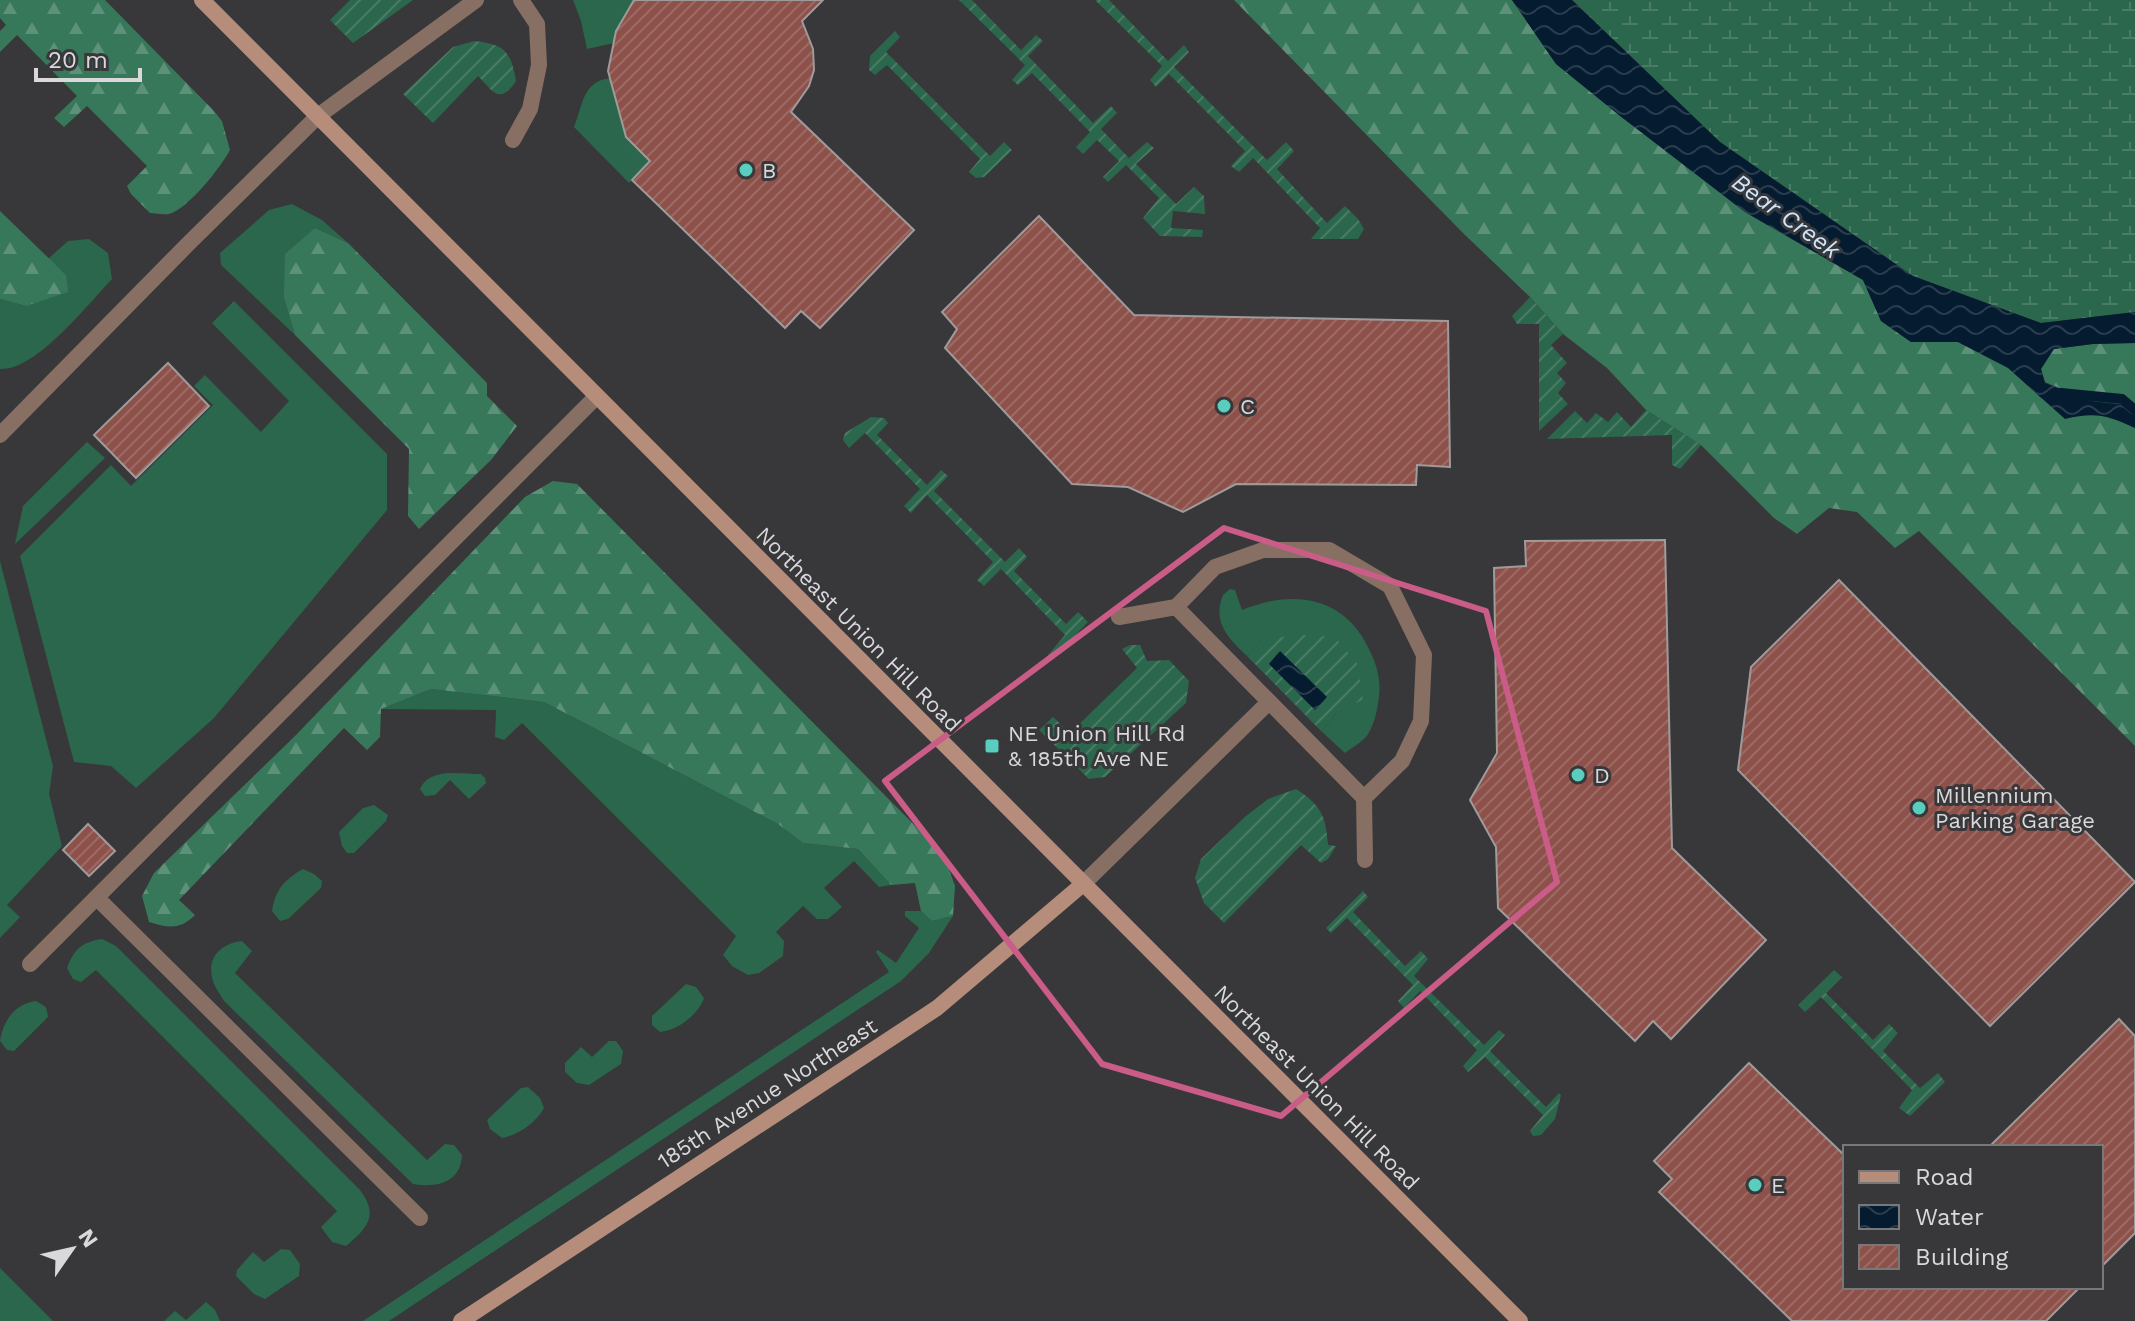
<svg xmlns="http://www.w3.org/2000/svg" width="2135" height="1321" font-family="'Work Sans',sans-serif">
  <style>
    .grass { fill: #2b674c }
    .forest { fill: url(#forest-firs) }
    .wetland { fill: url(#wetland-marsh) }
    .garden { fill: url(#garden-furrows) }
    .water { fill: url(#water-waves) }
    .lines { fill: none; stroke-linecap: round; stroke-linejoin: round }
    .stream { stroke: #051c30; stroke-width: 10 }
    .building { fill: url(#building-hatch); stroke: #a09b9b; stroke-width: 2 }
    .lane { stroke: #886f63; stroke-width: 16 }
    .secondary { stroke: #b58d7a; stroke-width: 16 }
    .marked { fill: none; stroke: #ca5c88; stroke-width: 6; stroke-linejoin: round }
    .poi-dot { fill: #59cebe; stroke: #38373a; stroke-width: 3 }
    .labels { text-anchor: middle; stroke-width: 6; stroke-linejoin: round; paint-order: stroke }
    .poi-label { font-size: 22px; fill: #d9d9db; stroke: #38373a; text-anchor: start }
    .street-label { font-size: 22px; fill: #d9d9db; stroke: #38373a }
    .water-label { font-size: 24px; font-style: italic; fill: #cbe5ff; stroke: #38373a }
  </style>
  <defs>
    <pattern id="forest-firs" width="22" height="20" patternUnits="userSpaceOnUse" patternTransform="scale(2)"><rect width="22" height="20" fill="#37785a"/><path d="M5 1l3.5 6h-7zM16 11l3.5 6h-7z" fill="#5d9179"/></pattern>
    <pattern id="wetland-marsh" width="20" height="14" patternUnits="userSpaceOnUse" patternTransform="scale(2)"><rect width="20" height="14" fill="#2b674c"/><path d="M1 5h8M5 5V1M11 12h8M15 12V8" fill="none" stroke="#497c65"/></pattern>
    <pattern id="garden-furrows" width="10" height="10" patternUnits="userSpaceOnUse" patternTransform="scale(2)"><rect width="10" height="10" fill="#2b674c"/><path d="M-1 1l2-2M0 10L10 0M9 11l2-2" fill="none" stroke="#497c65"/></pattern>
    <pattern id="water-waves" width="16" height="10" patternUnits="userSpaceOnUse" patternTransform="scale(2)"><rect width="16" height="10" fill="#051c30"/><path d="M0 5q4-4 8 0t8 0" fill="none" stroke="#293c4d"/></pattern>
    <pattern id="building-hatch" width="6" height="6" patternUnits="userSpaceOnUse" patternTransform="scale(2)"><rect width="6" height="6" fill="#8d514a"/><path d="M-1 1l2-2M0 6l6-6M5 7l2-2" fill="none" stroke="#9c6964"/></pattern>
  </defs>
  <rect width="100%" height="100%" fill="#38373a"/>
  <g class="grass">
    <path d="M573,0H634L614,43L587,49L581,21Z"/>
    <path d="M610,78L626,137L650,161L629,183L574,127C583,105 582,82 610,78Z"/>
    <path d="M292,204L322,220L348,243L315,228L284,298L295,335L221,265L220,253L269,210Z"/>
    <path d="M89,239L108,253L112,279C88,304 36,371 0,369V299L26,306L66,275L48,259L68,241Z"/>
    <path d="M234,301L387,454V510L214,718L136,788L111,766L74,762L20,556L111,465L131,486L213,405L194,386L205,375L261,432L289,401L212,323Z"/>
    <path d="M87,442L105,458L15,544L23,506Z"/>
    <path d="M0,561L53,766L49,794L62,846L7,905L20,917L0,938Z"/>
    <path d="M1230,589L1235,590L1242,610C1293,589 1344,596 1369,649C1377,665 1381,680 1379,697C1377,711 1374,728 1365,738C1359,744 1351,748 1345,753L1322,732L1338,710L1263,639L1247,656C1228,638 1212,622 1223,595Z"/>
    <path d="M431,689L544,702L778,824L803,843L858,849L891,885L879,887L854,861L824,888L842,907L828,919H817L803,906L776,932L784,941L783,956L759,973L748,975L732,966L723,955L736,936L522,723L504,740L495,737L496,710L381,709Z"/>
    <path d="M481,774L485,778L486,783L469,799L450,780L435,795L425,796L420,789C430,767 460,774 481,774Z"/>
    <path d="M374,805L388,815L386,821L354,853H347L342,846L339,832L363,808Z"/>
    <path d="M303,869L314,874L322,881L321,888L288,919L280,921L272,911C275,890 284,880 303,869Z"/>
    <path d="M905,911H921L932,921L953,916L929,953L901,981L389,1321H363L889,972L876,952L878,950L896,963L919,928L905,916Z"/>
    <path d="M102,939L116,946L360,1190C379,1216 368,1227 346,1246L332,1242L321,1227L337,1211L96,970L81,982L73,979L67,968C74,949 82,942 102,939Z"/>
    <path d="M242,941L252,951L235,973L427,1160L445,1144L454,1145L462,1155C461,1183 436,1188 413,1184L224,1001C220,994 213,985 212,977C207,955 224,943 242,941Z"/>
    <path d="M686,984L696,987L704,998C698,1015 678,1030 660,1032L652,1025V1016Z"/>
    <path d="M36,1001L46,1007L48,1017L14,1051L7,1050L0,1041C3,1020 15,1004 36,1001Z"/>
    <path d="M609,1041H616L623,1051L621,1064L589,1085L577,1083L565,1072V1063L581,1047L592,1057Z"/>
    <path d="M528,1087L540,1098L544,1108C536,1123 518,1135 502,1138L490,1129L487,1120L521,1088Z"/>
    <path d="M281,1249L290,1250L300,1264L299,1276L265,1299L254,1294L236,1276L237,1270L253,1252L264,1262Z"/>
    <path d="M0,1268L53,1321H0Z"/>
    <path d="M206,1302L215,1310L220,1321H164L175,1311L186,1320Z"/>
  </g>
  <g class="forest">
    <path d="M0,0H105L214,111L222,121L230,150C221,167 188,209 169,214C163,215 155,213 150,213L131,194L127,186L147,166L87,106L64,127L54,118L77,96L17,35L0,52V31L6,25L0,18Z"/>
    <path d="M1234,0H1512L1556,64L1745,212L1863,280L1881,321L1911,342H1958L2009,368L2041,398L2118,420L2135,428V746L1919,531L1895,548L1857,512L1829,508L1797,534L1774,518L1701,445L1646,410L1607,368L1563,334L1530,297L1464,234Z"/>
    <path d="M0,211L66,275L68,292L26,306L0,299Z"/>
    <path d="M315,228L348,243L487,383V396L517,426L491,460L419,529L408,516L409,449L295,335L284,298L285,254Z"/>
    <path d="M2135,343V406L2090,401L2045,382L2041,369L2053,349L2093,344Z"/>
    <path d="M553,481L577,484L944,855L955,886L953,916L932,921L921,911L915,883L891,885L858,849L803,843L778,824L544,702L431,689L381,709L380,737L367,750L344,728L179,900L195,915C180,930 168,928 149,922L142,896L154,873L296,735L525,497Z"/>
  </g>
  <path class="wetland" d="M1572,0H2135V312L2041,323L1913,276L1720,142Z"/>
  <g class="garden">
    <path d="M350,0H413L353,43L330,20Z"/>
    <path d="M959,0H972L1021,50L1036,35L1043,41L1028,56L1093,123L1111,106L1117,113L1101,129L1129,158L1147,142L1154,148L1136,164L1176,204L1194,187L1204,196L1205,214L1173,211L1171,228L1203,230L1202,237L1160,236L1143,218L1159,198L1126,165L1108,182L1103,177L1119,161L1097,140L1083,154L1076,147L1090,132L1032,73L1018,85L1012,80L1025,65Z"/>
    <path d="M1095,0H1109L1168,61L1184,45L1189,52L1174,67L1267,160L1286,142L1294,151L1277,169L1327,223L1345,206L1358,219L1364,229L1358,239H1311L1320,228L1253,158L1239,172L1231,166L1245,151L1169,74L1156,87L1150,80L1162,66Z"/>
    <path d="M895,31L900,37L886,52L990,156L1004,142L1012,150L984,177L976,178L969,172L980,159L887,65L875,75L869,70L870,56Z"/>
    <path d="M474,41C504,44 511,51 516,81C499,106 493,91 478,76L433,123L403,94L453,47Z"/>
    <path d="M1530,297L1563,334L1551,345L1567,363L1557,373L1566,383L1558,393L1568,404L1539,431V324H1517L1512,316Z"/>
    <path d="M1646,410L1701,445L1680,469L1672,465V435L1547,439L1575,411L1587,423L1596,413L1608,422L1617,412L1631,427Z"/>
    <path d="M871,417L884,418L888,423L877,435L927,485L941,470L948,476L934,491L1005,562L1019,548L1027,557L1014,571L1066,624L1078,612L1088,622L1054,657L1048,655L1065,635L1001,569L984,586L977,580L993,562L927,495L911,513L904,506L920,489L865,433L849,448L843,440L845,433Z"/>
    <path d="M1303,635L1335,637L1357,663L1363,700L1338,710L1322,732L1247,656L1263,639Z"/>
    <path d="M1130,645H1140L1147,661L1169,660L1189,681L1186,703L1105,777L1089,779L1039,730L1053,717L1070,733L1137,668L1122,649Z"/>
    <path d="M1296,789C1321,805 1326,816 1328,845L1336,846L1328,859L1321,863L1301,845L1224,923L1204,903L1195,878L1201,859L1246,816L1268,799Z"/>
    <path d="M1363,891L1368,897L1353,912L1405,966L1421,951L1428,959L1414,976L1484,1045L1499,1030L1505,1035L1490,1051L1546,1107L1559,1093L1561,1095L1555,1119L1541,1135L1533,1136L1530,1131L1543,1115L1485,1057L1468,1072L1463,1066L1477,1050L1420,991L1404,1008L1398,1001L1413,985L1347,918L1331,933L1326,928Z"/>
    <path d="M1834,970L1842,977L1826,993L1873,1040L1889,1024L1898,1033L1883,1051L1920,1088L1938,1073L1945,1082L1910,1116L1899,1108L1912,1090L1821,997L1805,1012L1798,1005Z"/>
  </g>
  <g class="water">
    <path d="M1512,0H1572L1720,142L1913,276L2041,323L2135,312V343L2093,344L2054,349L2041,369L2045,383L2090,401L2135,406V428C2107,415 2095,412 2065,419L2008,368L1958,342H1911L1881,321L1863,280L1745,212L1620,116L1556,64Z"/>
    <path d="M1280,651L1327,697L1315,710L1269,664Z"/>
  </g>
  <g class="lines">
    <path class="stream" d="M2061,393L2122,399L2135,410"/>
  </g>
  <g class="building">
    <path d="M634,0H823L802,21L813,49L814,70L809,86L791,112L914,230L820,328L801,311L785,328L632,180L650,161L626,137L608,71L616,31Z"/>
    <path d="M1039,216L1134,315L1448,321L1450,467L1417,465L1416,485L1236,484L1183,512L1128,487L1072,484L945,348L957,329L942,312Z"/>
    <path d="M168,363L209,406L136,478L94,435Z"/>
    <path d="M1665,540L1672,848L1766,940L1671,1039L1653,1021L1635,1041L1498,908L1496,847L1470,800L1497,753L1494,568L1526,566L1525,541Z"/>
    <path d="M1839,580L2135,882L1990,1026L1738,770L1751,667Z"/>
    <path d="M88,824L115,851L89,876L63,850Z"/>
    <path d="M2119,1019L2135,1036V1233L2101,1267V1147H1989Z"/>
    <path d="M1749,1063L1845,1156V1287H2080L2046,1321H1792L1659,1192L1672,1179L1654,1161Z"/>
  </g>
  <g class="lines">
    <g class="lane">
      <path d="M513,140L530,109L539,65L537,24L521,0"/>
      <path d="M0,435L188,244L318,116L476,0"/>
      <path d="M1176,607L1364,798L1365,860"/>
      <path d="M1119,617L1176,607L1215,567L1263,550H1329L1390,586L1424,655L1421,721L1402,761L1364,798"/>
      <path d="M1083,884L1269,702"/>
      <path d="M97,898L420,1218"/>
      <path d="M30,964L596,397"/>
    </g>
    <g class="secondary">
      <path d="M202,0L1520,1321"/>
      <path d="M461,1321L937,1008L1083,884"/>
    </g>
  </g>
  <path class="marked" d="M1224,528L1486,611L1557,882L1281,1116L1102,1064L885,781Z"/>
  <g class="poi-dot">
    <circle cx="746" cy="170" r="8"/>
    <circle cx="1224" cy="406" r="8"/>
    <rect x="984" y="738" width="16" height="16" rx="4"/>
    <circle cx="1578" cy="775" r="8"/>
    <circle cx="1919" cy="808" r="8"/>
    <circle cx="1755" cy="1185" r="8"/>
  </g>
  <g class="labels">
    <g class="poi-label">
      <text x="762" y="178">B</text>
      <text x="1240" y="414">C</text>
      <text x="1008" y="741">NE Union Hill Rd<tspan x="1008" dy="25">&amp; 185th Ave NE</tspan></text>
      <text x="1594" y="783">D</text>
      <text x="1935" y="803">Millennium<tspan x="1935" dy="25">Parking Garage</tspan></text>
      <text x="1771" y="1193">E</text>
    </g>
    <g class="street-label">
      <text transform="translate(859 629) rotate(45)" y="8">Northeast Union Hill Road</text>
      <text transform="translate(1317 1087) rotate(45)" y="8">Northeast Union Hill Road</text>
      <text transform="translate(767 1093) rotate(-33)" y="8">185th Avenue Northeast</text>
    </g>
    <g class="water-label">
      <text transform="translate(1786 216) rotate(36)" y="8">Bear Creek</text>
    </g>
  </g>
  <rect x="1843" y="1145" width="260" height="144" fill="#38373a" stroke="#78787a" stroke-width="2"/>
  <rect x="1859" y="1171" width="40" height="12" fill="#b58d7a" stroke="#78787a" stroke-width="2"/>
  <text x="1915" y="1185" font-size="24" fill="#d9d9db">Road</text>
  <rect x="1859" y="1205" width="40" height="24" fill="url(#water-waves)" stroke="#78787a" stroke-width="2"/>
  <text x="1915" y="1225" font-size="24" fill="#d9d9db">Water</text>
  <rect x="1859" y="1245" width="40" height="24" fill="url(#building-hatch)" stroke="#78787a" stroke-width="2"/>
  <text x="1915" y="1265" font-size="24" fill="#d9d9db">Building</text>
  <g transform="translate(72 1249) rotate(56)" stroke="#38373a" stroke-width="6" paint-order="stroke">
  <path d="M0-6L14 30L0 20L-14 30Z" fill="#d9d9db"/>
  <text y="-12" font-size="22" font-weight="bold" text-anchor="middle" fill="#d9d9db">N</text>
  </g>
  <path d="M36 68v12h104v-12" fill="none" stroke="#d9d9db" stroke-width="4"/>
  <text x="48" y="68" font-size="24" fill="#d9d9db" stroke="#38373a" stroke-width="6" paint-order="stroke">20 m</text>
</svg>
